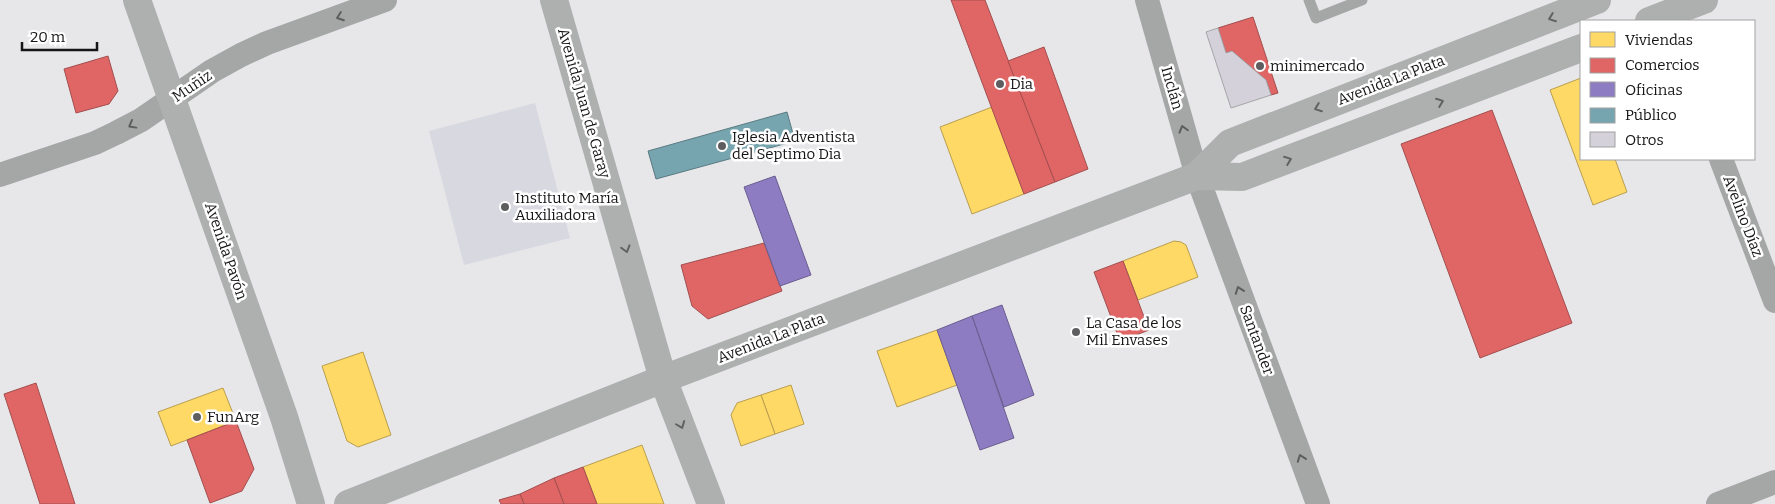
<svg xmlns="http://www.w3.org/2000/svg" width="1775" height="504" font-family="Bitter,serif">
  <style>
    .built { fill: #d8d8e0 }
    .homes { fill: #ffd966; stroke: #b99e4e }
    .shops { fill: #e06666; stroke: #a34e4e }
    .offices { fill: #8e7cc3; stroke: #6a5d8f }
    .public { fill: #76a5af; stroke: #597a81 }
    .building { fill: #d4d1da; stroke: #a6a6a8 }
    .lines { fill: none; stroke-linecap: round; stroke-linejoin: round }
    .service { stroke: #a5a6a6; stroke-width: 11 }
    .minor { stroke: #a5a6a6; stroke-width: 24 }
    .secondary { stroke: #aeafaf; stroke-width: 28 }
    .oneway { stroke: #5d5e5e }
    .oneway2 { stroke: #626263 }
    .poi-dot { fill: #5e5e61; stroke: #fff; stroke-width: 2 }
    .labels { text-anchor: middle; stroke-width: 5; stroke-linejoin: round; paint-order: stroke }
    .poi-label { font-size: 15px; fill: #151517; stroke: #fff; text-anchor: start }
    .street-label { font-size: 15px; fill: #151517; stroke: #fff }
  </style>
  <rect width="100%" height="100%" fill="#e7e7ea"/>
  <path class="built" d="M535,103L570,238L464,265L429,131Z"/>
  <g class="homes">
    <path d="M1581,78V159H1615L1627,192L1593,205L1550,90Z"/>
    <path d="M992,107L1024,194L972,214L940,127Z"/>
    <path d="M1174,241L1181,242L1186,245L1198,277L1138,300L1123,261Z"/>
    <path d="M937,330L957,385L897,407L877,351Z"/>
    <path d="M363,352L391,435L358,447L347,441L322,366Z"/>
    <path d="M791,385L804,424L775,434L761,395Z"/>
    <path d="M223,388L236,421L171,446L158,412Z"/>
    <path d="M761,395L775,434L741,446L731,415L737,403Z"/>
    <path d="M642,445L664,504H597L583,467Z"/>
  </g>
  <g class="shops">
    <path d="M951,0H985L1055,182L1024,194Z"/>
    <path d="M1253,17L1278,93L1271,95L1266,80L1232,51L1226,53L1218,28Z"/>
    <path d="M1044,47L1088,169L1055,182L1008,61Z"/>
    <path d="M108,56L118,91L109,104L76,113L64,69Z"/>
    <path d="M1492,110L1572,323L1480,358L1401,144Z"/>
    <path d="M764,243L782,291L708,319L692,306L681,265Z"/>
    <path d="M1123,261L1149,330L1120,341L1094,272Z"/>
    <path d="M36,383L75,504H40L4,394Z"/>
    <path d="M236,421L254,469L242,491L210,503L187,440Z"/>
    <path d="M583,467L597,504H564L554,478Z"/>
    <path d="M554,478L564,504H524L520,494Z"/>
    <path d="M520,494L524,504H501L499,500Z"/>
  </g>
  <g class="offices">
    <path d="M775,176L811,275L780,286L744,187Z"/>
    <path d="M1002,305L1034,395L1004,407L972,316Z"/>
    <path d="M972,316L1014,438L980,450L937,330Z"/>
  </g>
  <path class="public" d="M787,112L795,141L656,179L648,151Z"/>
  <path class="building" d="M1218,28L1226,53L1232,51L1266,80L1271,95L1231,108L1206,32Z"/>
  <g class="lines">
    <path class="service" d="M1309,0L1316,18L1362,0"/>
    <g class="minor">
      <path d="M1147,0L1197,176L1318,504"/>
      <path d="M1721,159L1775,301"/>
      <path d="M0,175L95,143L116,133L141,120L212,71L241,55L267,43L385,0"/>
      <path d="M1718,504L1775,482"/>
    </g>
    <g class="secondary">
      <path d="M137,0L284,417L311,504"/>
      <path d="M554,0L663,379L711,504"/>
      <path d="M1649,21L1704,0"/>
      <path d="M1197,176L1230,143L1597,0"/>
      <path d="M348,504L663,379L1197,176L1242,177L1581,48"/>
    </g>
  </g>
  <defs><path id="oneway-chevron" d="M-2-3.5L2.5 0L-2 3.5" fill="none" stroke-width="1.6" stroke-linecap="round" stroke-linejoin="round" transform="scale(1.25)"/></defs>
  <g class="oneway">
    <use href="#oneway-chevron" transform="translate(340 17) rotate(160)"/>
    <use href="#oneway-chevron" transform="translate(132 125) rotate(151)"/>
    <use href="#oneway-chevron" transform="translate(1183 129) rotate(-106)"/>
    <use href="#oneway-chevron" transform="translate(1239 290) rotate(-110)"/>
    <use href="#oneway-chevron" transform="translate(1301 458) rotate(-110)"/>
  </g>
  <g class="oneway2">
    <use href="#oneway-chevron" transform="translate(1552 18) rotate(159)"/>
    <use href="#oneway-chevron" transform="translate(1440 102) rotate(-21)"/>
    <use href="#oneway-chevron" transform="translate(1318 108) rotate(159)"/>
    <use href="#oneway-chevron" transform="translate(1288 160) rotate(-21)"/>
    <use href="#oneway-chevron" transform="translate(626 249) rotate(74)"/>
    <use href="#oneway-chevron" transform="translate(681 425) rotate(69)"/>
  </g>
  <g class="poi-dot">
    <circle cx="1260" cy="66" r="5"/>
    <circle cx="1000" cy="84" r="5"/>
    <circle cx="722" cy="146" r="5"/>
    <circle cx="505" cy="207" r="5"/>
    <circle cx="1076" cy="332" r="5"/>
    <circle cx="197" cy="417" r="5"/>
  </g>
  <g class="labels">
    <g class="poi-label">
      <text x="1270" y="71">minimercado</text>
      <text x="1010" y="89">Dia</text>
      <text x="732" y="142">Iglesia Adventista<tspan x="732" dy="17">del Septimo Dia</tspan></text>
      <text x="515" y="203">Instituto María<tspan x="515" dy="17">Auxiliadora</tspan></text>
      <text x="1086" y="328">La Casa de los<tspan x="1086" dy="17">Mil Envases</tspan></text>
      <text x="207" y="422">FunArg</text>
    </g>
    <g class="street-label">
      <text transform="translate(1391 80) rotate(-21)" y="5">Avenida La Plata</text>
      <text transform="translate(192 86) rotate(-34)" y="5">Muñiz</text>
      <text transform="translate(1172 88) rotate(74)" y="5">Inclán</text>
      <text transform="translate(584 103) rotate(74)" y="5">Avenida Juan de Garay</text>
      <text transform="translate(1743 216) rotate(69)" y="5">Avelino Díaz</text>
      <text transform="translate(226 251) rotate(71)" y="5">Avenida Pavón</text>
      <text transform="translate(771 338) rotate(-21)" y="5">Avenida La Plata</text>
      <text transform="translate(1257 340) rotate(70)" y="5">Santander</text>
    </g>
  </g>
  <rect x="1580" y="20" width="175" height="140" fill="#ffffff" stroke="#a1a1a2"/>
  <rect x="1590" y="32" width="25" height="15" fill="#ffd966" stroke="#a1a1a2"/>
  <text x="1625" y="45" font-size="15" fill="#151517">Viviendas</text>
  <rect x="1590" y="58" width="25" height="15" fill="#e06666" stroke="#a1a1a2"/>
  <text x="1625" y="70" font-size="15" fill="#151517">Comercios</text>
  <rect x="1590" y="82" width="25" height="15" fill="#8e7cc3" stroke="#a1a1a2"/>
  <text x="1625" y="95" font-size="15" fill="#151517">Oficinas</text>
  <rect x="1590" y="108" width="25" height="15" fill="#76a5af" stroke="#a1a1a2"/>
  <text x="1625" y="120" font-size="15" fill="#151517">Público</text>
  <rect x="1590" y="132" width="25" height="15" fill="#d4d1da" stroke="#a1a1a2"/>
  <text x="1625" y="145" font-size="15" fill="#151517">Otros</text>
  <path d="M22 42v8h75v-8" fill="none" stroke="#151517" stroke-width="2.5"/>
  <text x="30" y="42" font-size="15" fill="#151517" stroke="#ffffff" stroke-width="4" paint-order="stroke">20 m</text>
</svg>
